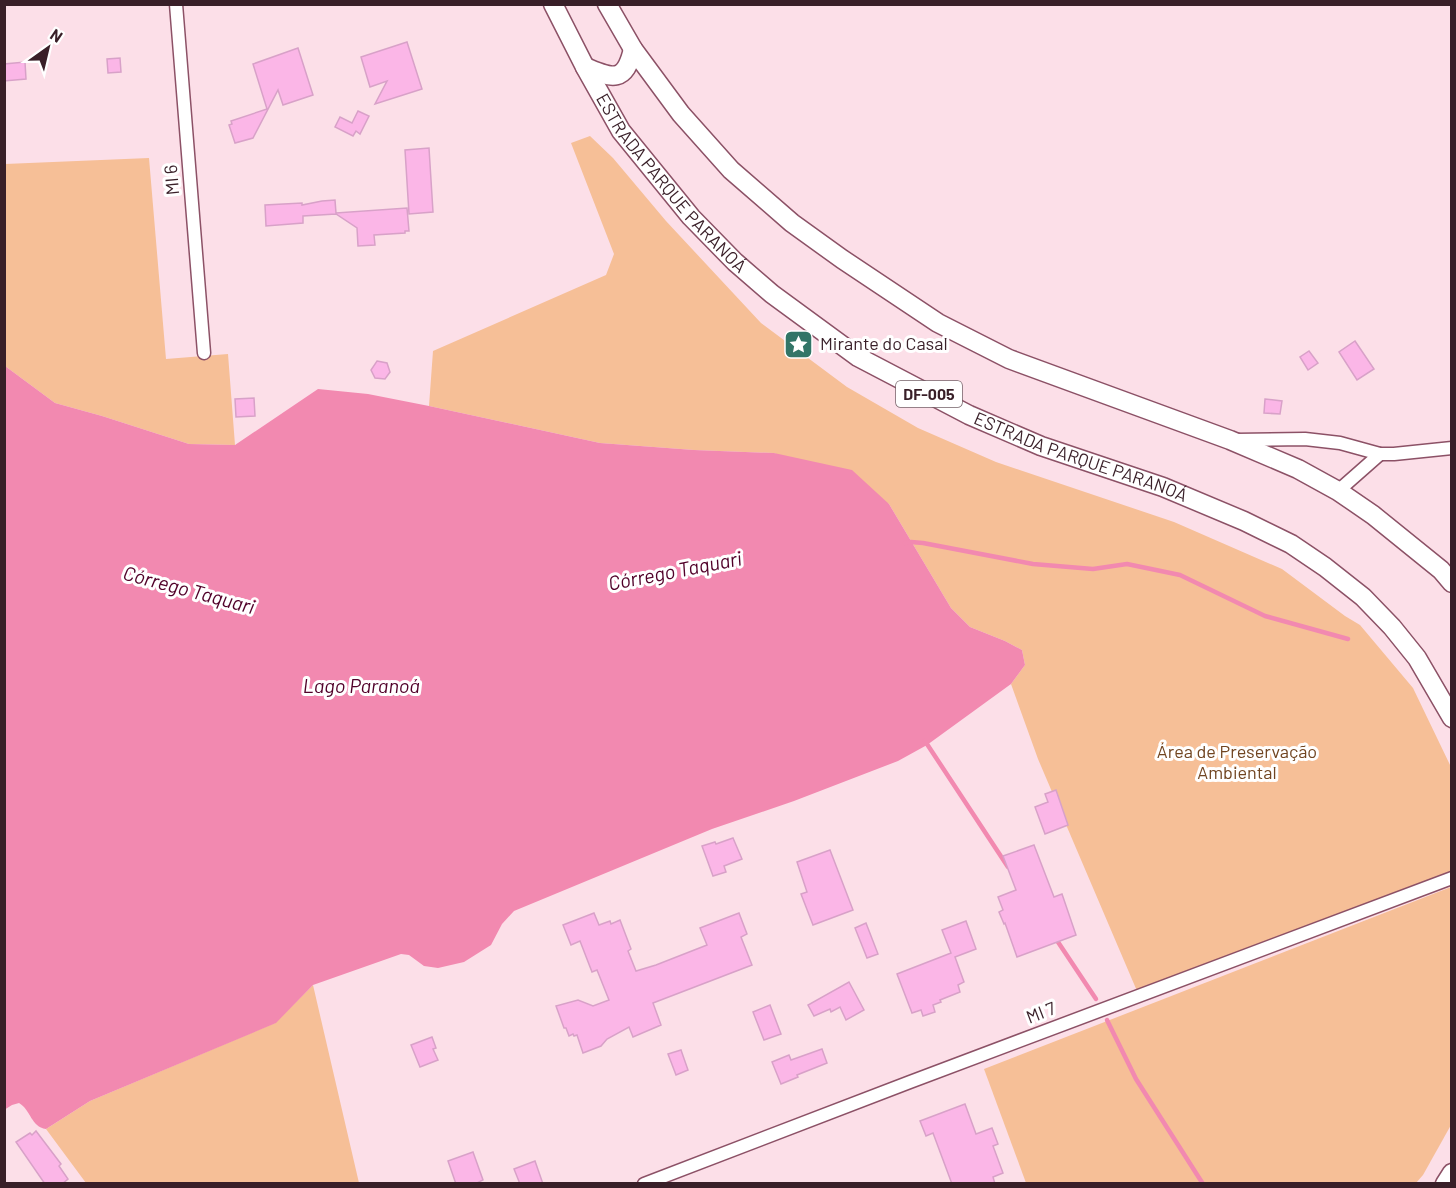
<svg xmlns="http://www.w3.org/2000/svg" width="1456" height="1188" font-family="Barlow,sans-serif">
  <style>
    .green { fill: #f6bf97 }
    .water { fill: #f289b0 }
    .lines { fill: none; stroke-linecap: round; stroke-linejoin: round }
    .stream { stroke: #f289b0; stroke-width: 4.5 }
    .building { fill: #fbb6e7; stroke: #d8a1c8; stroke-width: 1.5 }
    .minor-casing { stroke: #8c5166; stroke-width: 15 }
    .primary-casing { stroke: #8c5166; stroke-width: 21 }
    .minor { stroke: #fff; stroke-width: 12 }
    .primary { stroke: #fff; stroke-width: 18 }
    .labels { text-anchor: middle; stroke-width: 6; stroke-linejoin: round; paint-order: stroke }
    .shield { fill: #fff; stroke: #746268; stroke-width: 1.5 }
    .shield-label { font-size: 16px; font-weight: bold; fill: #391f28 }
    .street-label { font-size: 18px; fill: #391f28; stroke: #fff }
    .poi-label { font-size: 18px; fill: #391f28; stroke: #fff; text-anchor: start }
    .park-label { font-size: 18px; fill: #714521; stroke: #fff }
    .water-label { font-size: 20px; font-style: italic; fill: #510029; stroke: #fff }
  </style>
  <rect width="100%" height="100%" fill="#fcdfe8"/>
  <g class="green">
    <path d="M590,136L613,158L666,221L761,323L847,387L918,428L996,462L1174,522L1282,569L1345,616L1360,625L1413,688L1451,767V878L1137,991L1038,759L1011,684L1025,665L1022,650L1005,641L970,627L951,608L889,504L774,453L694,450L600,443L429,406L433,351L606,275L614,254L571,143Z"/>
    <path d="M149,158L166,359L228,354L235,445L189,444L102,416L55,403L5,366V164Z"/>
    <path d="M1451,887V1125L1423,1175L1416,1183H1026L984,1069Z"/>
    <path d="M313,985L359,1183H86L46,1129L90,1101L275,1023Z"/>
  </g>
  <path class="water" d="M5,366L55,403L102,416L189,444L235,445L318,389L368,394L429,406L600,443L694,450L774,453L852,470L889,504L951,608L970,627L1005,641L1022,650L1025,665L1011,684L927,745L898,761L794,801L712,829L514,911L502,924L491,945L464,962L438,968L424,966L409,955L401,954L313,985L276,1023L90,1101L46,1129C31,1127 31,1110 19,1103L12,1105L4,1110Z"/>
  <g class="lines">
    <g class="stream">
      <path d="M905,543L911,542L923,543L1033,564L1093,569L1127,564L1180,575L1265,616L1348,639"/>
      <path d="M925,741L1008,867"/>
      <path d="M1056,939L1096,999"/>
      <path d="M1107,1020L1136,1079L1203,1184"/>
    </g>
  </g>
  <g class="building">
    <path d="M407,42L422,89L375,104L387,81L370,87L361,57Z"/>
    <path d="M298,48L313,95L283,105L278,90L253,138L235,143L229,125L232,124L231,121L267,109L253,64Z"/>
    <path d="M120,58L121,72L108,73L107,59Z"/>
    <path d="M25,62L26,79L4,81V64Z"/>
    <path d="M358,111L369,116L360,134L356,131L353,136L335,127L340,117L352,123Z"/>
    <path d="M429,148L433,212L409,214L405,150Z"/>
    <path d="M335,200L336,213L407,208L409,231H405V233L374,235L375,245L358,246L357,228L336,214L303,216V223L266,226L265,205L302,203V205L322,201Z"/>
    <path d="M1355,341L1374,369L1357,380L1339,352Z"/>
    <path d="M1309,351L1318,363L1308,370L1300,357Z"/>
    <path d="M377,361L387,363L390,372L385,379L375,378L371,370Z"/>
    <path d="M254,398L255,416L236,417L235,399Z"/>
    <path d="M1265,399L1282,401L1280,414L1264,413Z"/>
    <path d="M1056,790L1068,825L1045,834L1035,807L1048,802L1045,794Z"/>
    <path d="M733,838L742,859L724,866L726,872L713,876L702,846L715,842L716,844Z"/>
    <path d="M1034,845L1054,897L1062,894L1076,935L1017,957L1005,923L1004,924L999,912L1003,910L998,897L1016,890L1003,856Z"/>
    <path d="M830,850L853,910L813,925L801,894L807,892L797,862Z"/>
    <path d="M594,913L599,925L610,921L611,924L620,920L631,949L628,951L636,971L656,965L707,945L700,928L739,913L747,934L741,937L752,965L653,1003L661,1025L633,1037L629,1027L607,1039L601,1046L583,1053L577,1035L574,1036L573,1034L569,1036L566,1028H564L556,1006L578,1000L593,1006L609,1000L597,970L592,972L580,941L571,945L563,925Z"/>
    <path d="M966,921L976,949L955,957L964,982L958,985L960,992L940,1000L941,1002L933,1005L935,1012L923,1016L921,1010L912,1013L897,974L951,953L942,930Z"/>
    <path d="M866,923L878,954L867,958L855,928Z"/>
    <path d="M849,982L864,1010L846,1020L840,1007L831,1012L830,1009L814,1016L808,1005Z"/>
    <path d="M770,1005L781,1034L764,1040L753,1012Z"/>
    <path d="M432,1037L436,1048L433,1049L438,1060L420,1067L411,1045Z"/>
    <path d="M822,1049L827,1063L797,1075L798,1077L781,1084L772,1062L789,1055L791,1060Z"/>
    <path d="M681,1050L688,1070L676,1075L668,1054Z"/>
    <path d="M965,1104L976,1134L992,1128L998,1144L993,1146L1003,1173L993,1177L995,1184H952L933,1133L926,1136L920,1121Z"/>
    <path d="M36,1131L61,1164L59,1166L68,1179L62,1184H45L16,1142L30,1133L32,1135Z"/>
    <path d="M473,1152L483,1180L475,1184H456L448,1161Z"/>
    <path d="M535,1161L543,1184H520L514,1169Z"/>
  </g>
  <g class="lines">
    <defs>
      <g id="minor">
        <path d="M176,4L204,353"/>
        <path d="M1236,440L1305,439L1340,443L1380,454H1394L1452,448"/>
        <path d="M1338,491L1380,454"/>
        <path d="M644,1184L910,1082L1452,878"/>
      </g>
      <g id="primary">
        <path id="s1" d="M553,4L585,67L621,131L691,217L735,262L772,294L858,357L969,415L1041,446L1163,487L1244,521L1291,544L1325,567L1363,597L1392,627L1417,658L1452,718"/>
        <path d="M607,4L633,49L681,114L731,170L792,223L842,259L938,323L1009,359L1230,440L1298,469L1338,491L1373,515L1441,570L1452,583"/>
        <path d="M585,67C613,79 625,83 633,49"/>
        <path d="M1445,1184L1452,1173"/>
      </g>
    </defs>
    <use href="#minor" class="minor-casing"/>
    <use href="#primary" class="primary-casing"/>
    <use href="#minor" class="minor"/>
    <use href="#primary" class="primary"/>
  </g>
  <defs>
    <symbol id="sight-square" viewBox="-11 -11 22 22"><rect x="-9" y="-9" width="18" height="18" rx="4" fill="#327567" stroke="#fff"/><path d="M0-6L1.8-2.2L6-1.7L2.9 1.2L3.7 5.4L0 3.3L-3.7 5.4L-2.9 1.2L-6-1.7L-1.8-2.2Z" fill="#fff"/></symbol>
  </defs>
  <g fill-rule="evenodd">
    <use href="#sight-square" x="782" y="328" width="33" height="33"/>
  </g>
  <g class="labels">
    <rect class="shield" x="896" y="381" width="66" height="26" rx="4.5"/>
    <g class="shield-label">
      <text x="929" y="400">DF-005</text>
    </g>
    <g class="street-label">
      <text transform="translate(172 180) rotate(-95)" y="6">MI 6</text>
      <text dy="6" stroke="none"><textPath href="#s1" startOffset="216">ESTRADA PARQUE PARANOÁ</textPath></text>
      <text dy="6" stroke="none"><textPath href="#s1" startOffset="718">ESTRADA PARQUE PARANOÁ</textPath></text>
      <text transform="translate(1041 1013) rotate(-21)" y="6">MI 7</text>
    </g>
    <g class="poi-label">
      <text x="820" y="350">Mirante do Casal</text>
    </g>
    <g class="park-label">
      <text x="1237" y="758">Área de Preservação<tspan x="1237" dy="21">Ambiental</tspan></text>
    </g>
    <g class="water-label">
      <text transform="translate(675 571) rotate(-11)" y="7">Córrego Taquari</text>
      <text transform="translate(189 590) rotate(15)" y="7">Córrego Taquari</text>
      <text x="361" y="693">Lago Paranoá</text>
    </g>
  </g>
  <rect width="1456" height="1188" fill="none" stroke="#391f28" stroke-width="12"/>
  <g transform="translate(48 48) rotate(34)" stroke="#ffffff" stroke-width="4.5" paint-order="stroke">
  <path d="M0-4.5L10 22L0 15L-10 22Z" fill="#391f28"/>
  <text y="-9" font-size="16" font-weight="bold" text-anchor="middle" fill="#391f28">N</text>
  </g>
</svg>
